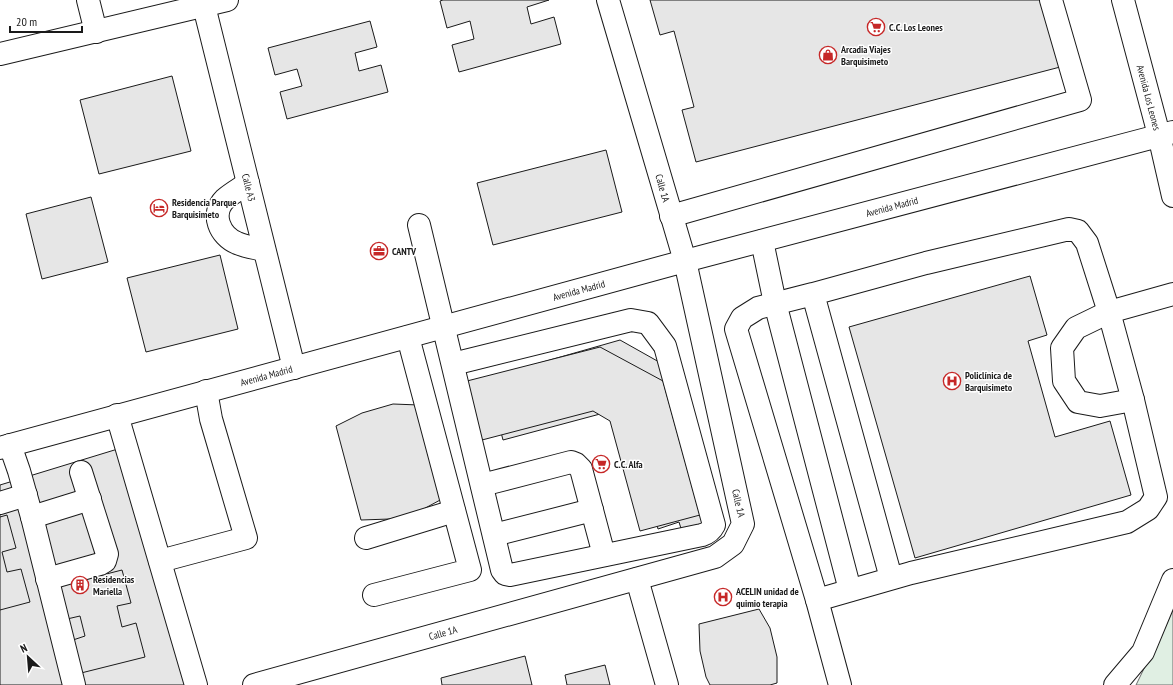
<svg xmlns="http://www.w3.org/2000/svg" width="1173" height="685" font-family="'PT Sans Narrow',sans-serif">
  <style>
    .green { fill: #e0efe3; stroke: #6a6a6a }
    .building { fill: #e6e6e6; stroke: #1a1a1a }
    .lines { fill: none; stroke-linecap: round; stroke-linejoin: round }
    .minor-casing { stroke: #1a1a1a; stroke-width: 24 }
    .minor { stroke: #fff; stroke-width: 22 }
    .labels { text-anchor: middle; stroke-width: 3; stroke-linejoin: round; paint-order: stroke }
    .poi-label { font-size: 10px; font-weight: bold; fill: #1a1a1a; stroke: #fff; text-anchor: start }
    .street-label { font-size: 10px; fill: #1a1a1a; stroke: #fff }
  </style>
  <rect width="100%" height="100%" fill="#fff"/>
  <path class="green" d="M1173,609V685H1136L1137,683Z"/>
  <g class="building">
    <path d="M443,0H549L527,7L531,24L554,17L561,44L459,72L452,45L474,39L470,21L447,28L440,1Z"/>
    <path d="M650,0H1046L1064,66L696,162L682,110L694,107L674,31L660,35Z"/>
    <path d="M370,21L377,47L355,53L359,71L381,65L388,92L287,119L280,92L302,86L297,69L275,75L268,48Z"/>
    <path d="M172,76L191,151L99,174L80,100Z"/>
    <path d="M606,150L622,212L493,245L477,183Z"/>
    <path d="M91,197L108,262L42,279L26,214Z"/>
    <path d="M220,255L238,329L146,352L127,278Z"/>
    <path d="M1030,276L1047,335L1028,341L1055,437L1110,421L1131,495L915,558L849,327Z"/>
    <path d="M620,340L684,376L711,527L683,535L679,522L658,529L631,425L628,418L615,410L503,440L487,378Z"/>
    <path d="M600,347L663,381L700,515L640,531L610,421L593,411L482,440L467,381Z"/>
    <path d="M393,404L419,405L442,499L418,512L390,519L361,520L336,426L362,413Z"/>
    <path d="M121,448L188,685H0V485Z"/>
    <path d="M7,515L16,548L2,552L7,572L21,569L30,602L0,610V517Z"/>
    <path d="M122,570L131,603L117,606L122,627L136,623L145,657L81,673L73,640L85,636L80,616L67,619L59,586Z"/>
    <path d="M759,609L770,628L777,657V683L770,685H710L706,677L700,651L699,624Z"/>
    <path d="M525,656L532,685H442L441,678Z"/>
    <path d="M605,665L610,685H567L565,675Z"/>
  </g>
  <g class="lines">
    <defs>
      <g id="minor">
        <path d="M88,0L96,32"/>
        <path id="s1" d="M1123,0L1159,135L1173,196"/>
        <path id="s2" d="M204,6L294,368"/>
        <path d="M0,54L227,0"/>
        <path d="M248,183C241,188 232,193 225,199C210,214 220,236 237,243C246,247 256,248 264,250"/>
        <path d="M671,216L1080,100L1051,0"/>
        <path d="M419,225L502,570L505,574L510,575L702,535C708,533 711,531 714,525L665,346L648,323L631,320L453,364"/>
        <path d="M762,241L775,303L850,590"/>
        <path d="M813,294L926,263L1069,229L1078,231L1087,243L1109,312L1133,400L1156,497L1148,509L1127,522L911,573L817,600L736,329L742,318L758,308L813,294L891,578"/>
        <path d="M1133,400L1100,406L1078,402L1064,381L1062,348L1076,328L1109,312L1173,294"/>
        <path d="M117,415L196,685"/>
        <path d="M10,445L19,471L32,517L74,685"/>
        <path id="s3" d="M0,448L685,261L1173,132"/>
        <path d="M482,485L571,462L576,464L581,469L604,555"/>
        <path d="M0,503L26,495"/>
        <path d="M32,517L90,499"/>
        <path d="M494,535L592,510"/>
        <path d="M366,538L454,511"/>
        <path d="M160,561L246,538L211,419L206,391"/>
        <path d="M47,579L100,564L105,561L107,554L81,472"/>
        <path d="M637,579L667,685"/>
        <path d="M374,595L470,570L408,337"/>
        <path d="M817,600L840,685"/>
        <path id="s4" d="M254,685L715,557L733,544L743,524L685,261L608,0"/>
        <path d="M1115,685L1143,652L1173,580"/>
      </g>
    </defs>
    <use href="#minor" class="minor-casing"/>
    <use href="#minor" class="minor"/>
  </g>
  <defs>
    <symbol id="supermarket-ring" viewBox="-11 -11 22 22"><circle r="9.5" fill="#fff" stroke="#c62828" stroke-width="1.5"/><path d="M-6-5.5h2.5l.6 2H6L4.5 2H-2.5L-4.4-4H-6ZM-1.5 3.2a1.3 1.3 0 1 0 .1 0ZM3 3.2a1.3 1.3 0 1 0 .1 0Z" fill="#c62828"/></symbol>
    <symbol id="shop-ring" viewBox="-11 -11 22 22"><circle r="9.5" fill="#fff" stroke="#c62828" stroke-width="1.5"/><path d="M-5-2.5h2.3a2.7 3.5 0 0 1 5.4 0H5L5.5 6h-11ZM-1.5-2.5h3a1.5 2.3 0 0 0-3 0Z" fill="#c62828"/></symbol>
    <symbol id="hotel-ring" viewBox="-11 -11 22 22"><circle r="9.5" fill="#fff" stroke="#c62828" stroke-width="1.5"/><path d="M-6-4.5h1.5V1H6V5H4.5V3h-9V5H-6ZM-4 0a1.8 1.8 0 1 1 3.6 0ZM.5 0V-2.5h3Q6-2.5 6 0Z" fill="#c62828"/></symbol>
    <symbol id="office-ring" viewBox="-11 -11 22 22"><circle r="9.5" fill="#fff" stroke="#c62828" stroke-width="1.5"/><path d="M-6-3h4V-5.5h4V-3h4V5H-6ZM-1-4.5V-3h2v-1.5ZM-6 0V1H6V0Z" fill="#c62828"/></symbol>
    <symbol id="hospital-ring" viewBox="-11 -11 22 22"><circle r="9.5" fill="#fff" stroke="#c62828" stroke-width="1.5"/><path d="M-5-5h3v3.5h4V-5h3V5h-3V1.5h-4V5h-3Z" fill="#c62828"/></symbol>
    <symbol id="building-ring" viewBox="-11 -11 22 22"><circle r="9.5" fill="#fff" stroke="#c62828" stroke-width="1.5"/><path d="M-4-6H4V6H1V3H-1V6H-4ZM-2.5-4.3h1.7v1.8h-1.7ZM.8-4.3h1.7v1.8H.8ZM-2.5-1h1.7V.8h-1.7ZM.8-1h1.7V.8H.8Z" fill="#c62828"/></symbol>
  </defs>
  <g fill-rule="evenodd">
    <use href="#supermarket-ring" x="866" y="17" width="20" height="20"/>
    <use href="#shop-ring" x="818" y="45" width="20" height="20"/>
    <use href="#hotel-ring" x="149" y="198" width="20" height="20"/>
    <use href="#office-ring" x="369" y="241" width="20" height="20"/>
    <use href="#hospital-ring" x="942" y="371" width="20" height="20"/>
    <use href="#supermarket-ring" x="591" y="454" width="20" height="20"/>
    <use href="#building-ring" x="70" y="575" width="20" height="20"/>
    <use href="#hospital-ring" x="713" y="587" width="20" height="20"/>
  </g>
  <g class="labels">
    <g class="poi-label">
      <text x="889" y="31">C.C. Los Leones</text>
      <text x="841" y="53">Arcadia Viajes<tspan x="841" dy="12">Barquisimeto</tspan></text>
      <text x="172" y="206">Residencia Parque<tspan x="172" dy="12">Barquisimeto</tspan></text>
      <text x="392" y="255">CANTV</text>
      <text x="965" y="379">Policlínica de<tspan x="965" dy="12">Barquisimeto</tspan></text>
      <text x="614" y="468">C.C. Alfa</text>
      <text x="93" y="583">Residencias<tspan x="93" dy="12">Mariella</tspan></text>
      <text x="736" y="595">ACELIN unidad de<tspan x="736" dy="12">quimio terapia</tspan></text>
    </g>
    <g class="street-label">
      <text dy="4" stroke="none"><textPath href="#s1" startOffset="101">Avenida Los Leones</textPath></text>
      <text dy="4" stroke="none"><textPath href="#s2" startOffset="187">Calle A3</textPath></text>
      <text transform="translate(663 188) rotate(74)" y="4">Calle 1A</text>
      <text dy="4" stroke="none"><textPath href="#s3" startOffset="924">Avenida Madrid</textPath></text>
      <text dy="4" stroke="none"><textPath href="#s3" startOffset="600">Avenida Madrid</textPath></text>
      <text dy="4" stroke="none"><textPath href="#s3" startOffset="276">Avenida Madrid</textPath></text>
      <text transform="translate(739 503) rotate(77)" y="4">Calle 1A</text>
      <text dy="4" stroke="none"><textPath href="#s4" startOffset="196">Calle 1A</textPath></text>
    </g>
  </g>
  <g transform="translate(28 657) rotate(334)" stroke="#ffffff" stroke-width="3" paint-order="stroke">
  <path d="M0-3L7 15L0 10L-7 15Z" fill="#1a1a1a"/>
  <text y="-6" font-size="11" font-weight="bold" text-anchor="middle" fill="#1a1a1a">N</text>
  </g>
  <path d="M10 26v6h72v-6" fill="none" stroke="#1a1a1a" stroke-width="2"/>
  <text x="16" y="26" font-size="12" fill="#1a1a1a" stroke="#ffffff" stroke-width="3" paint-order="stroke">20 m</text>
</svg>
